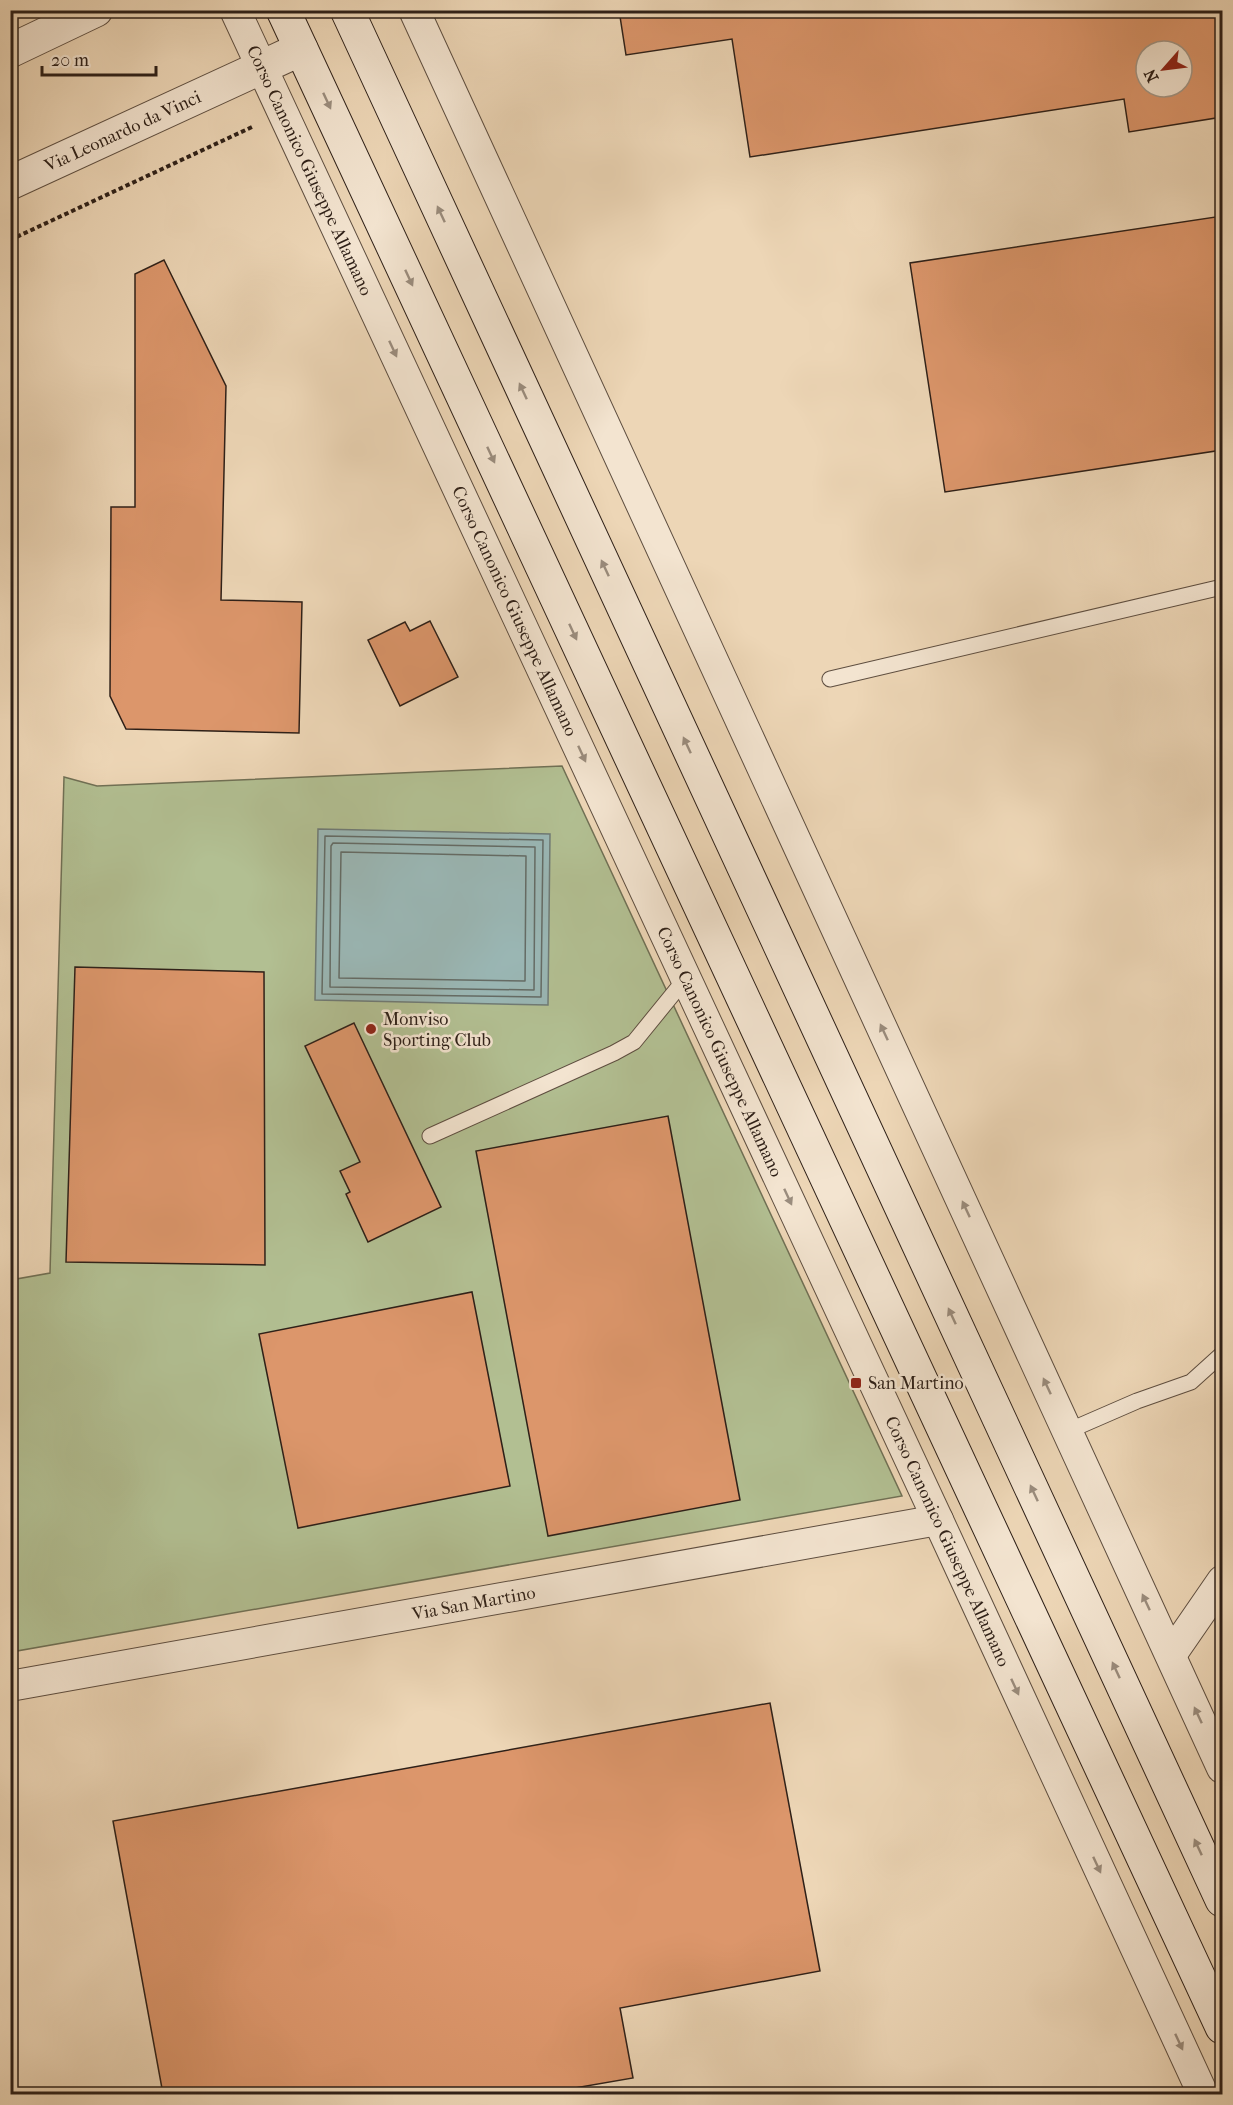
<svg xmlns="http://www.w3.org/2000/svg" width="1233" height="2105" font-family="'IM FELL French Canon',serif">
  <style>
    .green { fill: #b2bf92; stroke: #707055; stroke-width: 1.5 }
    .water { fill: #9ab7b5; stroke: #6f7b76; stroke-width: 1.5 }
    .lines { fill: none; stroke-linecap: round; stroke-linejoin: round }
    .shore { stroke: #646c66; stroke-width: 1.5 }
    .building { fill: #dc966b; stroke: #2e2018; stroke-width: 1.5; fill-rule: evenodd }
    .service-casing { stroke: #5e4e40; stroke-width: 17 }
    .minor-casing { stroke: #5e4e40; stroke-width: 32 }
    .tertiary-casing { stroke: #5e4e40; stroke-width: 35 }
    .secondary-casing { stroke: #2e2018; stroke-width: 35 }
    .path { stroke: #2e2018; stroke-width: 4; stroke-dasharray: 4.5 3; stroke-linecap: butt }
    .service { stroke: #f3e4d0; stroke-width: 15 }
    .minor { stroke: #f3e4d0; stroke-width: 30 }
    .tertiary { stroke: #f3e4d0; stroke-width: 33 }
    .secondary { stroke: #f3e4d0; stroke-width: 33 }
    .oneway { fill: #9a8c7d }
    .poi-dot { fill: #8f2418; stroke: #f3e4d0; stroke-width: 2 }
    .labels { text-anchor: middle; stroke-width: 5; stroke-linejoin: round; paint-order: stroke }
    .street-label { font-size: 18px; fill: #2e2018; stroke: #f3e4d0 }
    .poi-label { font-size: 18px; fill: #2e2018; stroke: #f3e4d0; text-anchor: start }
  </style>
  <rect width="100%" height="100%" fill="#edd6b6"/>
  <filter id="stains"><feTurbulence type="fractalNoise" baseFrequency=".00333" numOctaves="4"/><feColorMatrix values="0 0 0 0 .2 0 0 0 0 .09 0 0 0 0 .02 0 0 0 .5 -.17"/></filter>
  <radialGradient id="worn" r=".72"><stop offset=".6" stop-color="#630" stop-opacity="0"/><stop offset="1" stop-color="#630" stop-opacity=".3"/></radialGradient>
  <path class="green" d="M562,766L902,1496L11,1652V1280L50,1273L64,777L97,786Z"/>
  <path class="water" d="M318,829L550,834L548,1005L315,1000Z"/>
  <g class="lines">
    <g class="shore">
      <path d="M325,836L543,840L541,997L322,994Z"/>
      <path d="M333,843L535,847L534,990L330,987L331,846Z"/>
      <path d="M341,852L526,856L525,981L339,978Z"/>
    </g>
  </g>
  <g class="building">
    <path d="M619,10H1222V117L1129,132L1124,99L750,157L732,39L626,55ZM1146,51H1182V87H1146Z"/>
    <path d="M1222,216V450L945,492L910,263Z"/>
    <path d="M164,260L226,386L221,600L302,602L299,733L126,729L110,696L111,507H135V274Z"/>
    <path d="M430,621L458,677L400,706L368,640L405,622L410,631Z"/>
    <path d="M75,967L264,972L265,1265L66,1262Z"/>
    <path d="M354,1023L441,1207L368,1242L346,1194L350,1192L340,1171L360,1162L305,1046Z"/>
    <path d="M668,1116L740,1500L548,1536L476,1151Z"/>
    <path d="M472,1292L510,1486L298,1528L259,1334Z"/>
    <path d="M770,1703L820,1971L620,2008L633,2078L540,2094H163L113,1821Z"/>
  </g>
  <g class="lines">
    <defs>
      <g id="service">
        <path d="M830,679L1222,587"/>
        <path d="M430,1136L614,1053L634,1042L686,978"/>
        <path d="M1068,1431L1137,1401L1191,1382L1222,1354"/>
      </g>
      <g id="minor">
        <path id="s1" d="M235,10L938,1520L1203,2094"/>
        <path d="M414,10L1222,1768"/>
        <path d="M1171,1655L1222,1581"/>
        <path id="s2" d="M10,1686L938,1520"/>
      </g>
      <g id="tertiary">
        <path d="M10,51L96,10"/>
        <path id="s3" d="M10,183L301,49"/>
      </g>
      <g id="secondary">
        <path d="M283,10L1222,2027"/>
        <path d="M347,10L1222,1900"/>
      </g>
    </defs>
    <use href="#service" class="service-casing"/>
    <use href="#minor" class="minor-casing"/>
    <use href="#tertiary" class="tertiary-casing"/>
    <use href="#secondary" class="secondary-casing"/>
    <path class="path" d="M10,240L252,127"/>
    <use href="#service" class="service"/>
    <use href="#minor" class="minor"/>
    <use href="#tertiary" class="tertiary"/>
    <use href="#secondary" class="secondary"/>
  </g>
  <defs><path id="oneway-solid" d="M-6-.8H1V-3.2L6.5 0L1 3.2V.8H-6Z" transform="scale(1.5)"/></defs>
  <g class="oneway">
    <use href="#oneway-solid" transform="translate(327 101) rotate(65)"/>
    <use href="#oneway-solid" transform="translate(441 214) rotate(-115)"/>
    <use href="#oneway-solid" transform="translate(409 278) rotate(65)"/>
    <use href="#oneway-solid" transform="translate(393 349) rotate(65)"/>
    <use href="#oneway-solid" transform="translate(523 391) rotate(-115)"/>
    <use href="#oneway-solid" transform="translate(491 455) rotate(65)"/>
    <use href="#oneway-solid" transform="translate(605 568) rotate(-115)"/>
    <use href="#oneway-solid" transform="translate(573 632) rotate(65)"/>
    <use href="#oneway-solid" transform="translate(687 745) rotate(-115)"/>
    <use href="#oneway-solid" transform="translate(582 754) rotate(65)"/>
    <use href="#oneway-solid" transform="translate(884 1032) rotate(-115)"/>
    <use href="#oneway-solid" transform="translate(788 1197) rotate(65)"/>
    <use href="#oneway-solid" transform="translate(966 1209) rotate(-115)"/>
    <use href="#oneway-solid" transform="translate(952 1316) rotate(-115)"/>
    <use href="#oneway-solid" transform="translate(1047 1386) rotate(-115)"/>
    <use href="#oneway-solid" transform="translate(1034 1493) rotate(-115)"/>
    <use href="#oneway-solid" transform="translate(1146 1602) rotate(-115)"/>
    <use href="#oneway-solid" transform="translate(1116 1670) rotate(-115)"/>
    <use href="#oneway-solid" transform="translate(1015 1687) rotate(65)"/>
    <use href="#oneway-solid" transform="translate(1198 1715) rotate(-115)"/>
    <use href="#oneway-solid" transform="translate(1198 1847) rotate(-115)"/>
    <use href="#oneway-solid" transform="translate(1097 1865) rotate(65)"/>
    <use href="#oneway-solid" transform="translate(1179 2042) rotate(65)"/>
  </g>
  <g class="poi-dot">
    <circle cx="371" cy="1029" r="6"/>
    <rect x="850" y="1377" width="12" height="12" rx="3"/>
  </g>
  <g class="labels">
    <g class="street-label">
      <text dy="6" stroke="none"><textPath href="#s3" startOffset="124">Via Leonardo da Vinci</textPath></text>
      <text dy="6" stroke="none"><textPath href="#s1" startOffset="177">Corso Canonico Giuseppe Allamano</textPath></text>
      <text dy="6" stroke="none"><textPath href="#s1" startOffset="663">Corso Canonico Giuseppe Allamano</textPath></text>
      <text dy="6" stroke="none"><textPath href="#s1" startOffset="1149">Corso Canonico Giuseppe Allamano</textPath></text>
      <text dy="6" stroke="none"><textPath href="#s1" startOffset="1689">Corso Canonico Giuseppe Allamano</textPath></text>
      <text dy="6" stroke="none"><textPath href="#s2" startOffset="471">Via San Martino</textPath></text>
    </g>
    <g class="poi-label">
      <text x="383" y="1025">Monviso<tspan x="383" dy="21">Sporting Club</tspan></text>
      <text x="868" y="1389">San Martino</text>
    </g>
  </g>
  <rect width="1233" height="2105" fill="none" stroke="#edd6b6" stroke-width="36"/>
  <rect x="12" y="12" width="1209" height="2081" fill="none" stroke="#2e2018" stroke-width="3"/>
  <rect x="18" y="18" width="1197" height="2069" fill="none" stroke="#2e2018" stroke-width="1.5"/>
  <g transform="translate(1164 69) rotate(242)"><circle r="28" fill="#f3e4d0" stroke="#a49686" stroke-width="1.5"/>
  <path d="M0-4.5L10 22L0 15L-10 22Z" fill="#8f2418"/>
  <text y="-9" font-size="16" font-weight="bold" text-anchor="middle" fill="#2e2018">N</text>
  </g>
  <path d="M42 66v9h114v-9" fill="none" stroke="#2e2018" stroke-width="3"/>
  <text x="51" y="66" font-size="18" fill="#2e2018" stroke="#f3e4d0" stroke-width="4.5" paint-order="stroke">20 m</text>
  <rect width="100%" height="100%" filter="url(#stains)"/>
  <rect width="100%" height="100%" fill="url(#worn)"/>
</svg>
